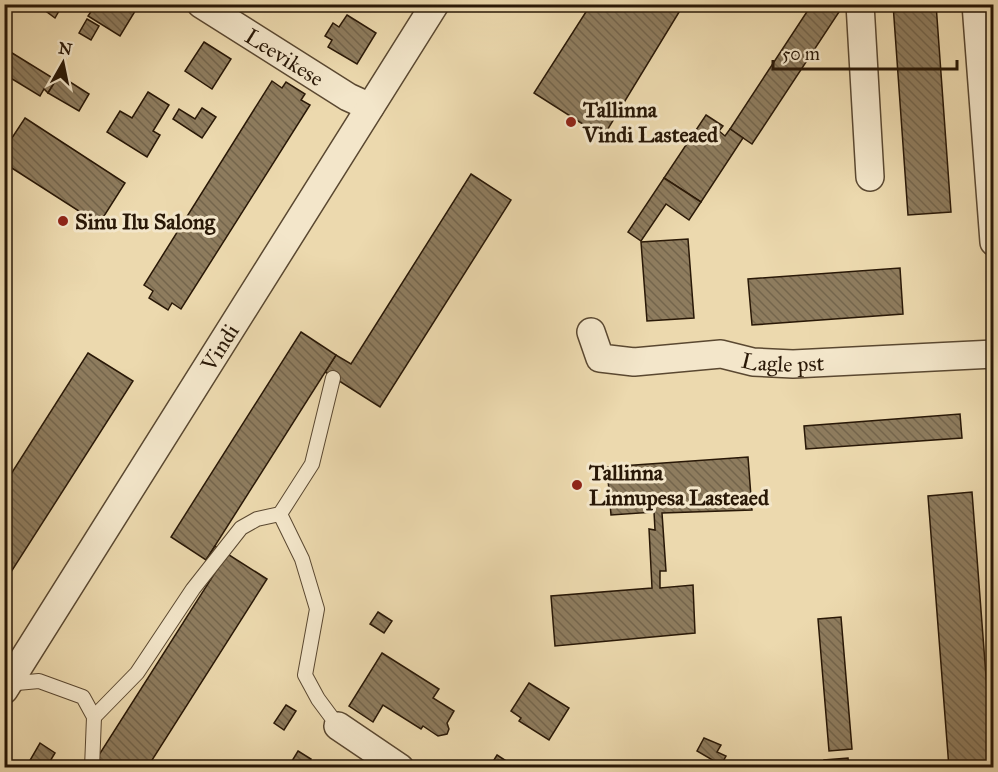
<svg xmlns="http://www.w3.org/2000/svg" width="998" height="772" font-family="'IM FELL Great Primer',serif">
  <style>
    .building { fill: url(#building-back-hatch); stroke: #291807; stroke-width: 1.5 }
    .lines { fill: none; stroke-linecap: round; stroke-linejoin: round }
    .service-casing { stroke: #5a4831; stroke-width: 16 }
    .minor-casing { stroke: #5a4831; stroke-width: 30 }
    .service { stroke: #f3e6ca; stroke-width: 14 }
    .minor { stroke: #f3e6ca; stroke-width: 27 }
    .poi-dot { fill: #8f2418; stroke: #f3e6ca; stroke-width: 2 }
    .labels { text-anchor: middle; stroke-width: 6; stroke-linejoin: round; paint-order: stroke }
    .street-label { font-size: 22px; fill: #291807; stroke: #f3e6ca }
    .poi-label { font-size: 22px; font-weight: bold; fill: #291807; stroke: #f3e6ca; text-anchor: start }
  </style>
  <defs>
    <pattern id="building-back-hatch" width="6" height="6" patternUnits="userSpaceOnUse" patternTransform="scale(1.5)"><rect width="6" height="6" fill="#8e7c5e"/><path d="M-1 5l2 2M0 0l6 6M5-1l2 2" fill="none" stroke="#74654c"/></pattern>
  </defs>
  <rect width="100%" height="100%" fill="#ecd9ae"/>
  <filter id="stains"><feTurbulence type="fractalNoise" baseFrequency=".00333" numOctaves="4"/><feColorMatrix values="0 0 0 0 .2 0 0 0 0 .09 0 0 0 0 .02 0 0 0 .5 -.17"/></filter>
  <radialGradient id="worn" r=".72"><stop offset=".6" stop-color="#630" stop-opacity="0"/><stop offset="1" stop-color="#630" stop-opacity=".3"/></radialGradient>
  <g class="building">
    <path d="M36,4H63L55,18Z"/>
    <path d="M96,4H132L137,8L120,36L88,16Z"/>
    <path d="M591,4H684L603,137L534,93Z"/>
    <path d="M812,4H835L841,9L752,144L730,129Z"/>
    <path d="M893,4H936L951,212L908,215Z"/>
    <path d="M347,15L376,33L357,64L328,47L332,40L325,36L333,23L339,27Z"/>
    <path d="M87,19L99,26L91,40L79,33Z"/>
    <path d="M204,42L231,59L212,89L185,71Z"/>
    <path d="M4,48L56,80L48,93L44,89L40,96L4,74Z"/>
    <path d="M59,75L89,94L79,111L48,93Z"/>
    <path d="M272,81L282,88L286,82L305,94L301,100L310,105L181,309L172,303L168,310L149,298L153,291L144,285Z"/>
    <path d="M148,92L169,105L153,131L160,135L147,157L107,132L120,111L132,118Z"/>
    <path d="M202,108L216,117L202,138L173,119L179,109L195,119Z"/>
    <path d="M706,115L723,126L719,131L725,136L730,129L743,138L701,202L664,178Z"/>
    <path d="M25,118L125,183L99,224L4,163V150Z"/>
    <path d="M471,174L511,200L380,407L325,372L336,355L351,364Z"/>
    <path d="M664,178L701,202L689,220L666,204L641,241L628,232Z"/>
    <path d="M688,239L694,318L647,321L641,242Z"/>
    <path d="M900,268L903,314L752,325L748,279Z"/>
    <path d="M301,332L336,355L206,560L171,537Z"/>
    <path d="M88,353L133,381L4,583V485Z"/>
    <path d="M960,414L962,438L806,449L804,426Z"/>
    <path d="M748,457L752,510L662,513L666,571H660V588L693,585L695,633L555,646L551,596L652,588L649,529L655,530L654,512L611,515L607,467Z"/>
    <path d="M972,492L993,768H949L928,496Z"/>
    <path d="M215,546L267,579L147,768H112L97,758L218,568L206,560Z"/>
    <path d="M378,612L392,621L384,633L370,624Z"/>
    <path d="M841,617L852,749L829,751L818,619Z"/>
    <path d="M382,653L439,689L433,698L454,711L447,723L449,729L447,734L438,736L423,726L421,729L383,705L373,722L349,706Z"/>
    <path d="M529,683L569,708L549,740L519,721L521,718L511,711Z"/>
    <path d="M286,705L296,711L284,730L274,723Z"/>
    <path d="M704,738L721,745L717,752L726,756L721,765L697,751Z"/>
    <path d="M40,743L55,753L46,768H37L29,762Z"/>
    <path d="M298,751L311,759L306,768L292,761Z"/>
    <path d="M497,755L517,768H489Z"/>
    <path d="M848,758L849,768H825L824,760Z"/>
    <path d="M787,763V768H752V765Z"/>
  </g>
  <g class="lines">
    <defs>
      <g id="service">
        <path d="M333,378L312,464L280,514L302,559L317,609L305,675L318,699L338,726"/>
        <path d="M6,684L39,681L83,697L94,717L92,768"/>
        <path d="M94,717L137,673L193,589L241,528L257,519L280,514"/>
      </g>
      <g id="minor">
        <path id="s1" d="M201,4L348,97L370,107"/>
        <path d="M860,4L870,177"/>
        <path d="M976,4L994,242"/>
        <path id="s2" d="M591,332L600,358L634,362L721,354L753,362L793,364L994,354"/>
        <path id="s3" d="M4,690L435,4"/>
        <path d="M338,726L400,768"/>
      </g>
    </defs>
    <use href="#service" class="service-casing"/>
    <use href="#minor" class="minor-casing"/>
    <use href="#service" class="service"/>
    <use href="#minor" class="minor"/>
  </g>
  <g class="poi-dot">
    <circle cx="571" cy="122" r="6"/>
    <circle cx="63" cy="221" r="6"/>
    <circle cx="577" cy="485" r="6"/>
  </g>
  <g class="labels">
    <g class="street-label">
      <text dy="8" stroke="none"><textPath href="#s1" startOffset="99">Leevikese</textPath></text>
      <text dy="8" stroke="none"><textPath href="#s3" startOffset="405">Vindi</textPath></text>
      <text dy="8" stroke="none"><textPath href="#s2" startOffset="212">Lagle pst</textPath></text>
    </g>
    <g class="poi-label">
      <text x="583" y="117">Tallinna<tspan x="583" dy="25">Vindi Lasteaed</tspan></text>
      <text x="75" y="229">Sinu Ilu Salong</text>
      <text x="589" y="480">Tallinna<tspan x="589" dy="25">Linnupesa Lasteaed</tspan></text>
    </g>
  </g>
  <rect width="998" height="772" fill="none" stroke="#ecd9ae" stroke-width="24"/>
  <rect x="6" y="6" width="986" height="760" fill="none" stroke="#291807" stroke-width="3"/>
  <rect x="12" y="12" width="974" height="748" fill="none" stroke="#291807" stroke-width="1.5"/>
  <g transform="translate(63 63) rotate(9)" stroke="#f3e6ca" stroke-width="4.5" paint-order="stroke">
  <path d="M0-4.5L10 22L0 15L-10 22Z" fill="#291807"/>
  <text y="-9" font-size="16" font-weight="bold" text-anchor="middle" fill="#291807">N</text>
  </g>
  <path d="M773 60v9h184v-9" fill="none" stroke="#291807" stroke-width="3"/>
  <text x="782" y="60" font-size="18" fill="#291807" stroke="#f3e6ca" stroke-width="4.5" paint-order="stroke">50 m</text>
  <rect width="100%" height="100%" filter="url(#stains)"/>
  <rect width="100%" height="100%" fill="url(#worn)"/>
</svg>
